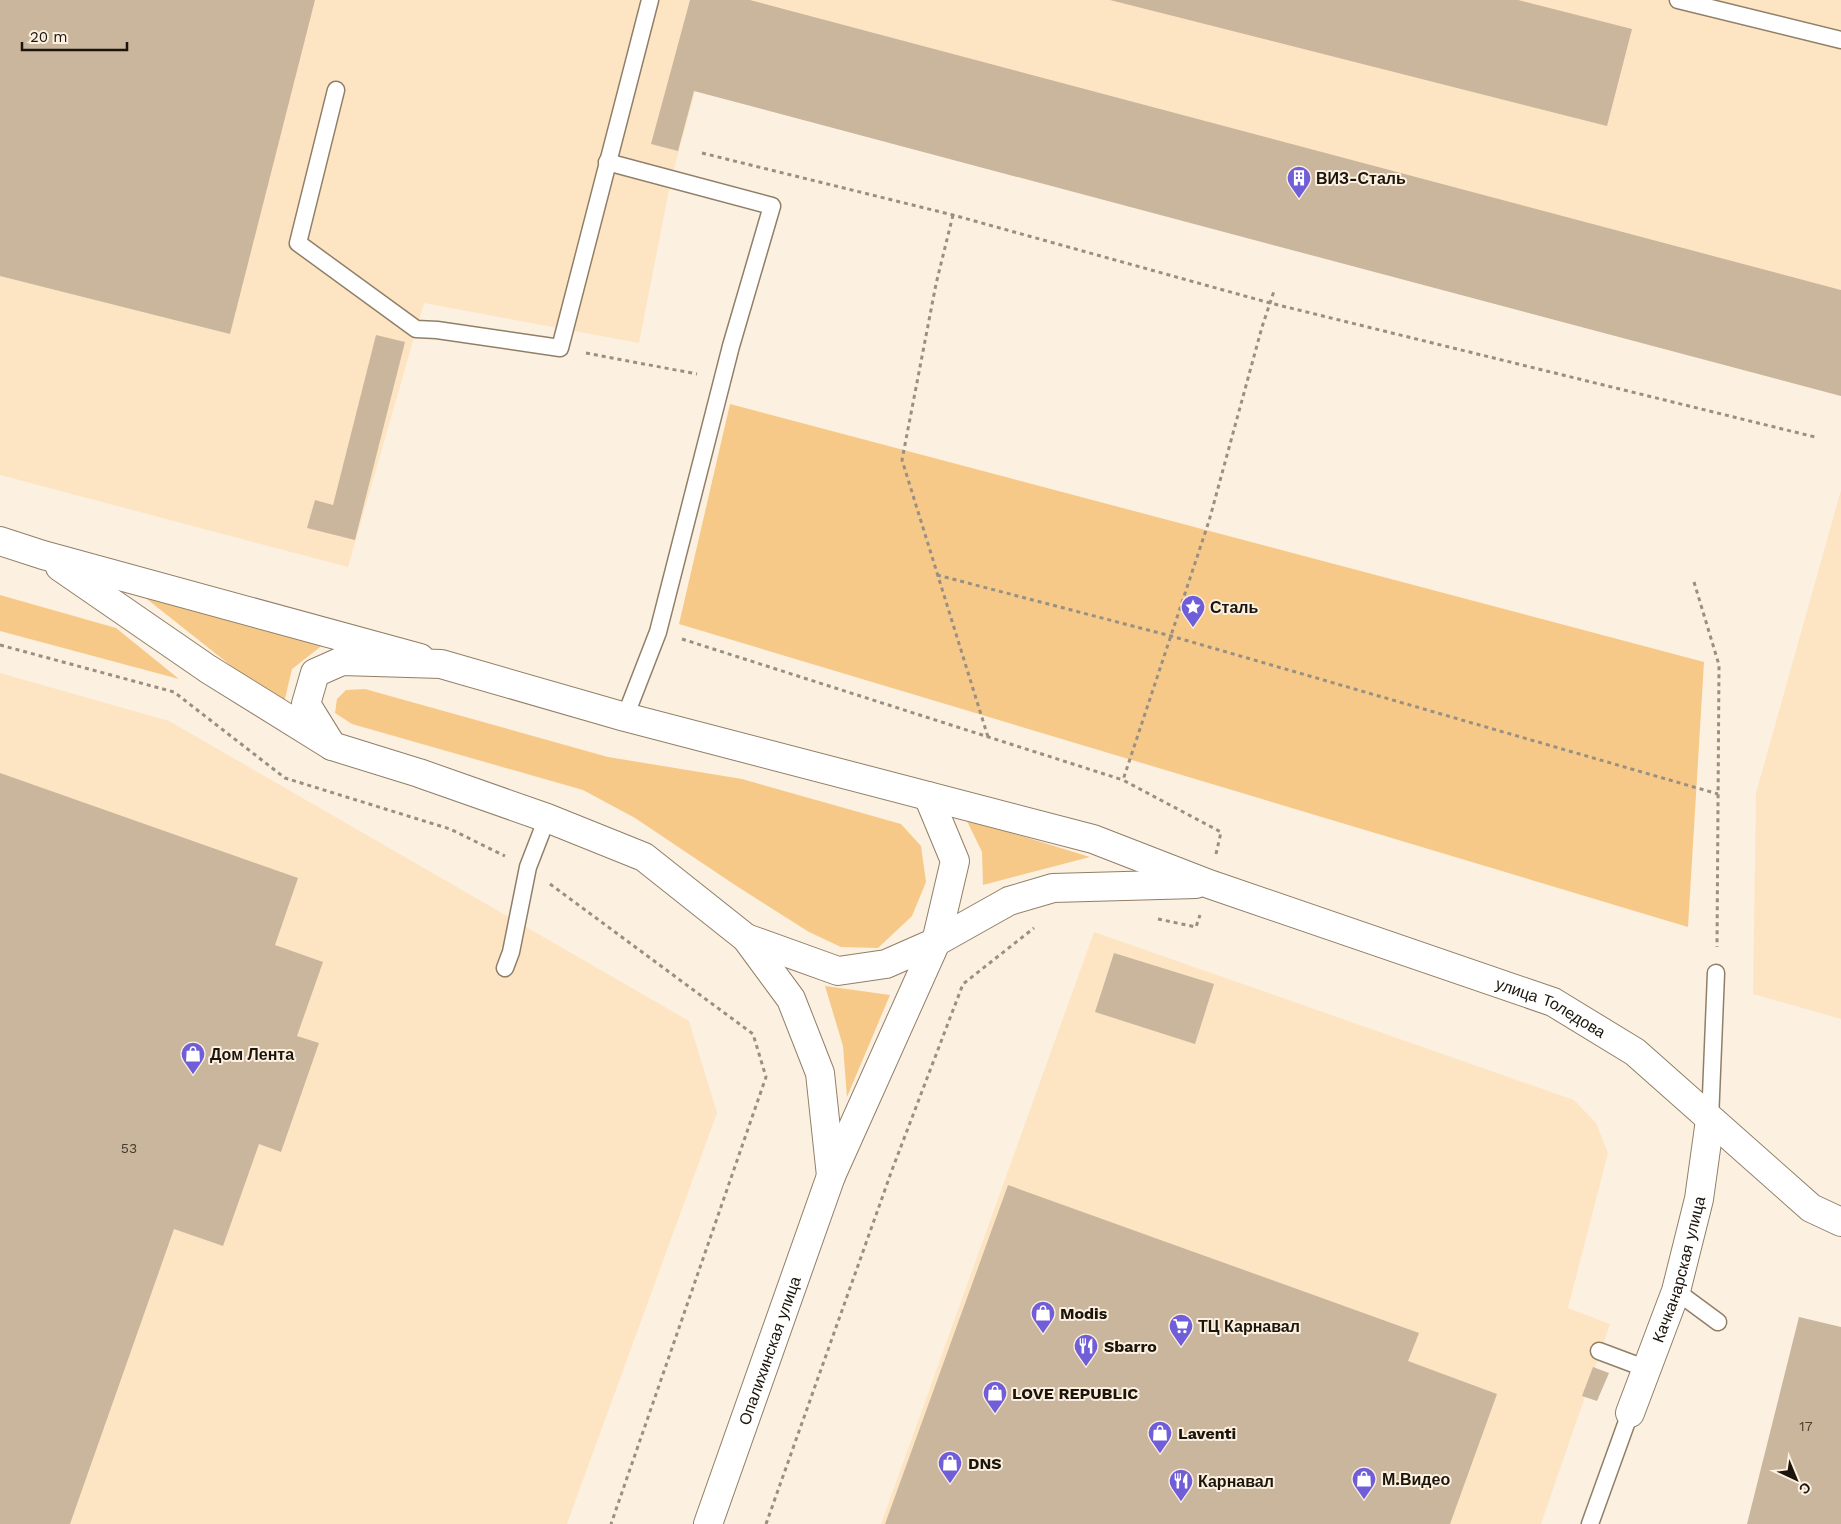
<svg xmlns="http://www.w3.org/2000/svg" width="1841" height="1524" font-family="'Work Sans',sans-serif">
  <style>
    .built { fill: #fde5c4 }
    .green { fill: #f7c989 }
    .building { fill: #c9b69d }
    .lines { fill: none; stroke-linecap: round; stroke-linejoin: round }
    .lane-casing { stroke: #907f67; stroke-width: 19 }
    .street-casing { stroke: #907f67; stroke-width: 30 }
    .secondary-casing { stroke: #907f67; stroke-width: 30 }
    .path { stroke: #999082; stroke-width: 3; stroke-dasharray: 4 4; stroke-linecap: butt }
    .lane { stroke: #fff; stroke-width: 16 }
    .street { stroke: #fff; stroke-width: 28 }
    .secondary { stroke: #fff; stroke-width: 28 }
    .labels { text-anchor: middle; stroke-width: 4; stroke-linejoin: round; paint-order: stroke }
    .number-label { font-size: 14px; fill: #463d30 }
    .poi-label { font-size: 16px; font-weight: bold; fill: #1b150b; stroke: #fcf0e0; text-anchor: start }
    .street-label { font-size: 16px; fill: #1b150b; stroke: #fcf0e0 }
  </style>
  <rect width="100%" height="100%" fill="#fcf0e0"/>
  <g class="built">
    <path d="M0,0H1841V396L695,91L671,180L639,343L424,303L348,567L0,475Z"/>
    <path d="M1841,490V1019L1753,994L1756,793Z"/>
    <path d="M0,673L169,721L689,1021L717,1113L567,1524H0Z"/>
    <path d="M1094,932L1574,1100L1596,1123L1608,1153L1568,1308L1610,1324L1541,1524H881Z"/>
  </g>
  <g class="green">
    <path d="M730,404L1704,662L1688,927L679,624Z"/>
    <path d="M0,595L116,628L179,679L0,631Z"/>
    <path d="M143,596L324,644L292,669L283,707Z"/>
    <path d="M365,689L608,757L742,779L901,824L921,846L926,882L912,916L878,948L841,947L809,932L735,885L635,818L583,790L352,724L335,713L337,699L346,690Z"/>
    <path d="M966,819L1090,857L983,885L982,852Z"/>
    <path d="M825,986L890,995L847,1097L843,1046Z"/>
  </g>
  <g class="building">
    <path d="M0,0H315L230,334L0,276Z"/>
    <path d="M690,0H750L1841,290V396L694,91L678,151L651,144Z"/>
    <path d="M1110,0H1518L1632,29L1607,126Z"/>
    <path d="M376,335L405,342L355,540L307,528L315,500L333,505Z"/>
    <path d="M0,773L298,878L275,945L323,962L297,1036L319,1043L281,1152L259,1144L223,1246L174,1229L70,1524H0Z"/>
    <path d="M1114,953L1214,984L1195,1044L1095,1012Z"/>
    <path d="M1008,1185L1419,1333L1408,1361L1497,1394L1450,1524H885Z"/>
    <path d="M1799,1317L1841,1327V1524H1747Z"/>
    <path d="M1593,1367L1609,1373L1597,1401L1582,1396Z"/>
  </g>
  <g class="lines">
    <defs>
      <g id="lane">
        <path d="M1678,0L1841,40"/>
        <path d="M336,90L298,243L416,329L437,330L560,348L650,0"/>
        <path d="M607,162L772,206L731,346L658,632L625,717"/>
        <path d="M505,968L511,952L528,867L547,818"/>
        <path d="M1710,1120L1716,973"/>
        <path d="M1676,1291L1718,1322"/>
        <path d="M1599,1351L1647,1369"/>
        <path d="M1590,1524L1630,1413"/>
      </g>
      <g id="street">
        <path d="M0,541L43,555L420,658"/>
        <path d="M60,567L208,669L332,746"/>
        <path id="s1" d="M1630,1413L1676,1291L1699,1199L1710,1120"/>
      </g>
      <g id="secondary">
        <path d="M746,938L838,971L886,964L936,942L955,861L928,796"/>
        <path id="s2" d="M831,1176L820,1073L791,999L746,938L644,857L547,818L419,773L332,746L306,704L315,673L342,661L441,664L625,717L1093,839L1209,884L1553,1002L1635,1052L1811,1208L1841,1222"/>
        <path id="s3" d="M708,1524L831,1176L936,942L1009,901L1053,888L1196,884"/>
      </g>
    </defs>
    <use href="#lane" class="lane-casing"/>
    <use href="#street" class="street-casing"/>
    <use href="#secondary" class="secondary-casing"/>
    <g class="path">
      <path d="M702,153L953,215L1270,303L1815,437"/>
      <path d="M953,215L936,284L902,460L988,737"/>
      <path d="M586,353L697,374"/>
      <path d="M937,575L1171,636L1718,794"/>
      <path d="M1694,582L1719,665L1717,947"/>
      <path d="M682,639L1123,780"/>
      <path d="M0,645L174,692L285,778L450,829L505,856"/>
      <path d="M1216,854L1221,832L1123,780L1209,521L1262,327L1274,291"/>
      <path d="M550,884L753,1034L766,1077L611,1524"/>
      <path d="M1158,919L1196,927L1200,915"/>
      <path d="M766,1524L892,1170L963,984L1034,928"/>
    </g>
    <use href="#lane" class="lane"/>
    <use href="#street" class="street"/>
    <use href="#secondary" class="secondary"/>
  </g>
  <defs>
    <symbol id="building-pin" viewBox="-11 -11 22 30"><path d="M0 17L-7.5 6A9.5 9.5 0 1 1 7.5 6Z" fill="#705ed8" stroke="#fcf0e0"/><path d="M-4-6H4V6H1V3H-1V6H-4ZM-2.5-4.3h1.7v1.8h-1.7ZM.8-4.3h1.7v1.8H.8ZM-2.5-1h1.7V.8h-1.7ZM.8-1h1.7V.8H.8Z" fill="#fff"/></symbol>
    <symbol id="sight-pin" viewBox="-11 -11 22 30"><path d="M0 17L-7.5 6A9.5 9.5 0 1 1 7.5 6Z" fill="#705ed8" stroke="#fcf0e0"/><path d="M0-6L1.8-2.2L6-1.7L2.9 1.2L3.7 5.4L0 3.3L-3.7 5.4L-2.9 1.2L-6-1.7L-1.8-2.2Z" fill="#fff"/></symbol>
    <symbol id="shop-pin" viewBox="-11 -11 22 30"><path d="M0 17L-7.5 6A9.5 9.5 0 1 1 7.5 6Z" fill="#705ed8" stroke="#fcf0e0"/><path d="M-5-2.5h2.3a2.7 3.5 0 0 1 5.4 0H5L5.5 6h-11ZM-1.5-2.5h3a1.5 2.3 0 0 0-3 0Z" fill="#fff"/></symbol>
    <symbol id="supermarket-pin" viewBox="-11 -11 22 30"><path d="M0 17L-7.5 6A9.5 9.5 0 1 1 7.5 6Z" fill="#705ed8" stroke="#fcf0e0"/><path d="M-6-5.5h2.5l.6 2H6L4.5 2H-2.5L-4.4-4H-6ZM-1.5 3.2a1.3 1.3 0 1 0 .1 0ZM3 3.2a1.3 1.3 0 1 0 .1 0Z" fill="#fff"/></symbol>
    <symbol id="restaurant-pin" viewBox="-11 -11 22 30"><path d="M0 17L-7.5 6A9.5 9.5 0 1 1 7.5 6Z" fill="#705ed8" stroke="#fcf0e0"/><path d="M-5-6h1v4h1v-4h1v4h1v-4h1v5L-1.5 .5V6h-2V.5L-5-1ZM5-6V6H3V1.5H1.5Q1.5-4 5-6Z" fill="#fff"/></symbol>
  </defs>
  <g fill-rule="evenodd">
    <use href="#building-pin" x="1285" y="164" width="28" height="38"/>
    <use href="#sight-pin" x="1179" y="593" width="28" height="38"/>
    <use href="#shop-pin" x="179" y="1040" width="28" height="38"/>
    <use href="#shop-pin" x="1029" y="1299" width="28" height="38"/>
    <use href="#supermarket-pin" x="1167" y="1312" width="28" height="38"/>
    <use href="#restaurant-pin" x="1072" y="1332" width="28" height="38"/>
    <use href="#shop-pin" x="981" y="1379" width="28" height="38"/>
    <use href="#shop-pin" x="1146" y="1419" width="28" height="38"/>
    <use href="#shop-pin" x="936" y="1449" width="28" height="38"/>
    <use href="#shop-pin" x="1350" y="1465" width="28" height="38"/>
    <use href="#restaurant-pin" x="1167" y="1467" width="28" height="38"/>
  </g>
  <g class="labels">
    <g class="number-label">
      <text x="129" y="1153">53</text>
      <text x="1806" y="1431">17</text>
    </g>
    <g class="poi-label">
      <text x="1316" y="184">ВИЗ-Сталь</text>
      <text x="1210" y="613">Сталь</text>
      <text x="210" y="1060">Дом Лента</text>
      <text x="1060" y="1319">Modis</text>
      <text x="1198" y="1332">ТЦ Карнавал</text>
      <text x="1104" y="1352">Sbarro</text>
      <text x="1012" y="1399">LOVE REPUBLIC</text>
      <text x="1178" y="1439">Laventi</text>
      <text x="968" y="1469">DNS</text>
      <text x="1382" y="1485">М.Видео</text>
      <text x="1198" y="1487">Карнавал</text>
    </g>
    <g class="street-label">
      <text dy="6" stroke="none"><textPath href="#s2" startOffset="2094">улица Толедова</textPath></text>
      <text dy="6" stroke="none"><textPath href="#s1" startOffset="152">Качканарская улица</textPath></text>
      <text dy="6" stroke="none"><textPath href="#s3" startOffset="184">Опалихинская улица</textPath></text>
    </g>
  </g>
  <g transform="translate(1796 1479) rotate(136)" stroke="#fcf0e0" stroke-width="4" paint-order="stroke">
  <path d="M0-4L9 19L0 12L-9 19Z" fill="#1b150b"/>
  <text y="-8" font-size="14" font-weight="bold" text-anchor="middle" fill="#1b150b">С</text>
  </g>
  <path d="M22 42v8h105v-8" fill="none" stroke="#1b150b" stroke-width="2.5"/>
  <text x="30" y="42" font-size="15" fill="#1b150b" stroke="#fcf0e0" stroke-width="4" paint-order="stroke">20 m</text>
</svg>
